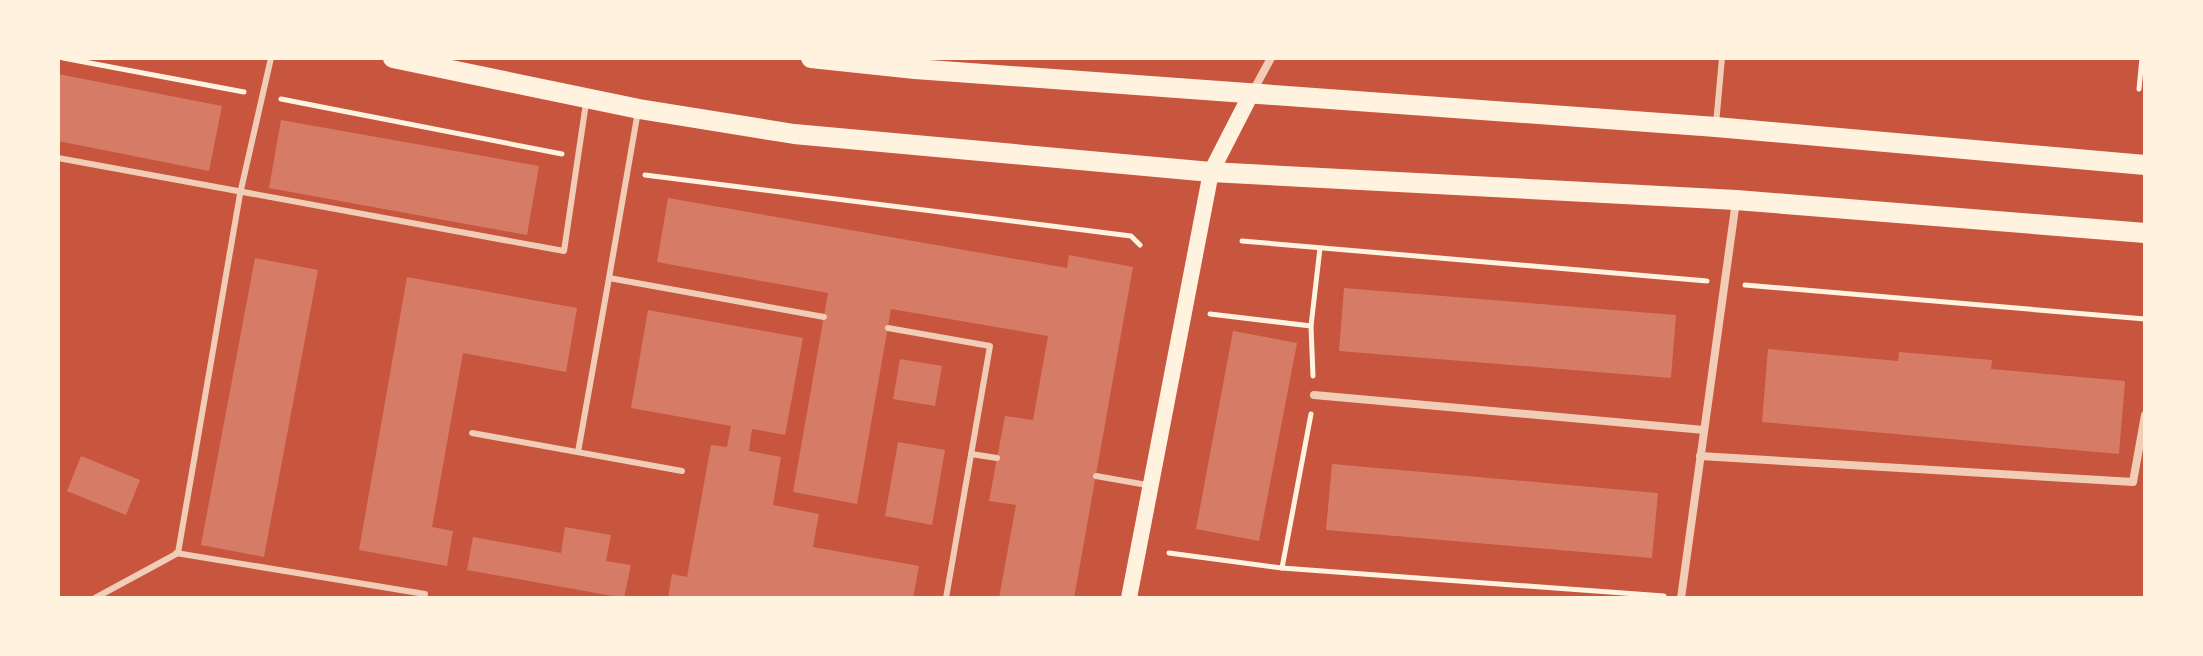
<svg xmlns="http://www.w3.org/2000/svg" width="2203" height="656" font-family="'Work Sans',sans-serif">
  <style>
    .building { fill: #d67c66 }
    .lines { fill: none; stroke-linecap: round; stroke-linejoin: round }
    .path { stroke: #fff3e0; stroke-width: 5 }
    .service { stroke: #f1ccb7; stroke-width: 6 }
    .minor { stroke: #f1ccb7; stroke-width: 8 }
    .secondary { stroke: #fff3e0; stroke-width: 16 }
    .primary { stroke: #fff3e0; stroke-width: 20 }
  </style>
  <rect width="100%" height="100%" fill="#c8553d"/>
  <g class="building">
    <path d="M58,74L222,106L209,171L58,141Z"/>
    <path d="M281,120L539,166L527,235L269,188Z"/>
    <path d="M668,198L1067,268L1069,255L1133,267L1074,598H999L1016,505L989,501L1005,416L1033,420L1048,336L891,309L857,504L793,492L828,293L657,262Z"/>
    <path d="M255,258L318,270L264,557L201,545Z"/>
    <path d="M407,277L577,308L566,372L463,353L432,527L453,531L447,566L359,550Z"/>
    <path d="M1344,288L1676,315L1671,378L1339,351Z"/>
    <path d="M648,310L803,338L785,435L752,429L749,451L781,457L773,505L819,514L813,547L919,566L913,598H668L672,574L687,577L711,445L727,447L731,426L631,408Z"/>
    <path d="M1233,331L1297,343L1259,541L1196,529Z"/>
    <path d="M1768,349L1898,361L1899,352L1992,360L1991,369L2125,381L2119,454L1762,422Z"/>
    <path d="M900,359L942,366L935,406L893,399Z"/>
    <path d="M898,442L945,450L932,525L885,516Z"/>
    <path d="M81,456L140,480L126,515L67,491Z"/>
    <path d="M1332,464L1658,493L1652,558L1326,530Z"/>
    <path d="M565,527L611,535L606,561L631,565L624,598L467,570L473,537L561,553Z"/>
  </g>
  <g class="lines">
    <g class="path">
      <path d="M63,58L244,92"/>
      <path d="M2139,89L2142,58"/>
      <path d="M281,99L562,154"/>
      <path d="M645,175L1131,236L1140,245"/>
      <path d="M1242,241L1707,281"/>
      <path d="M1745,285L2145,319"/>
      <path d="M1210,314L1311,326L1313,376"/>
      <path d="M1311,326L1320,248"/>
      <path d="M1169,553L1282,568L1311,414"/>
      <path d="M1282,568L1664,596"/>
    </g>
    <g class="service">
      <path d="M638,111L609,278L824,317"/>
      <path d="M1716,124L1722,58"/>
      <path d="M58,158L564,251L586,103"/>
      <path d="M888,328L990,346L946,598"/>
      <path d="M472,433L682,471"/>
      <path d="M578,452L609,278"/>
      <path d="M971,454L997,458"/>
      <path d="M1096,476L1147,485"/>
      <path d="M176,553L425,594L424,598"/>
      <path d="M95,598L178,553L240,194L271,58"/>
    </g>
    <g class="minor">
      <path d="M1252,93L1271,58"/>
      <path d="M1314,395L1704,430"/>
      <path d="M1700,456L2133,482L2145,415"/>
      <path d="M1681,598L1736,201"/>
    </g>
    <path class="secondary" d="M1129,598L1211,172L1251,94"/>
    <g class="primary">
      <path d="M393,58L639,109L794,134L1211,172L1736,200L2145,233"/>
      <path d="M811,58L915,69L1716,127L2145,165"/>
    </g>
  </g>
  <rect width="2203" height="656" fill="none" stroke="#fff3e0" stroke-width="120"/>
</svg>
